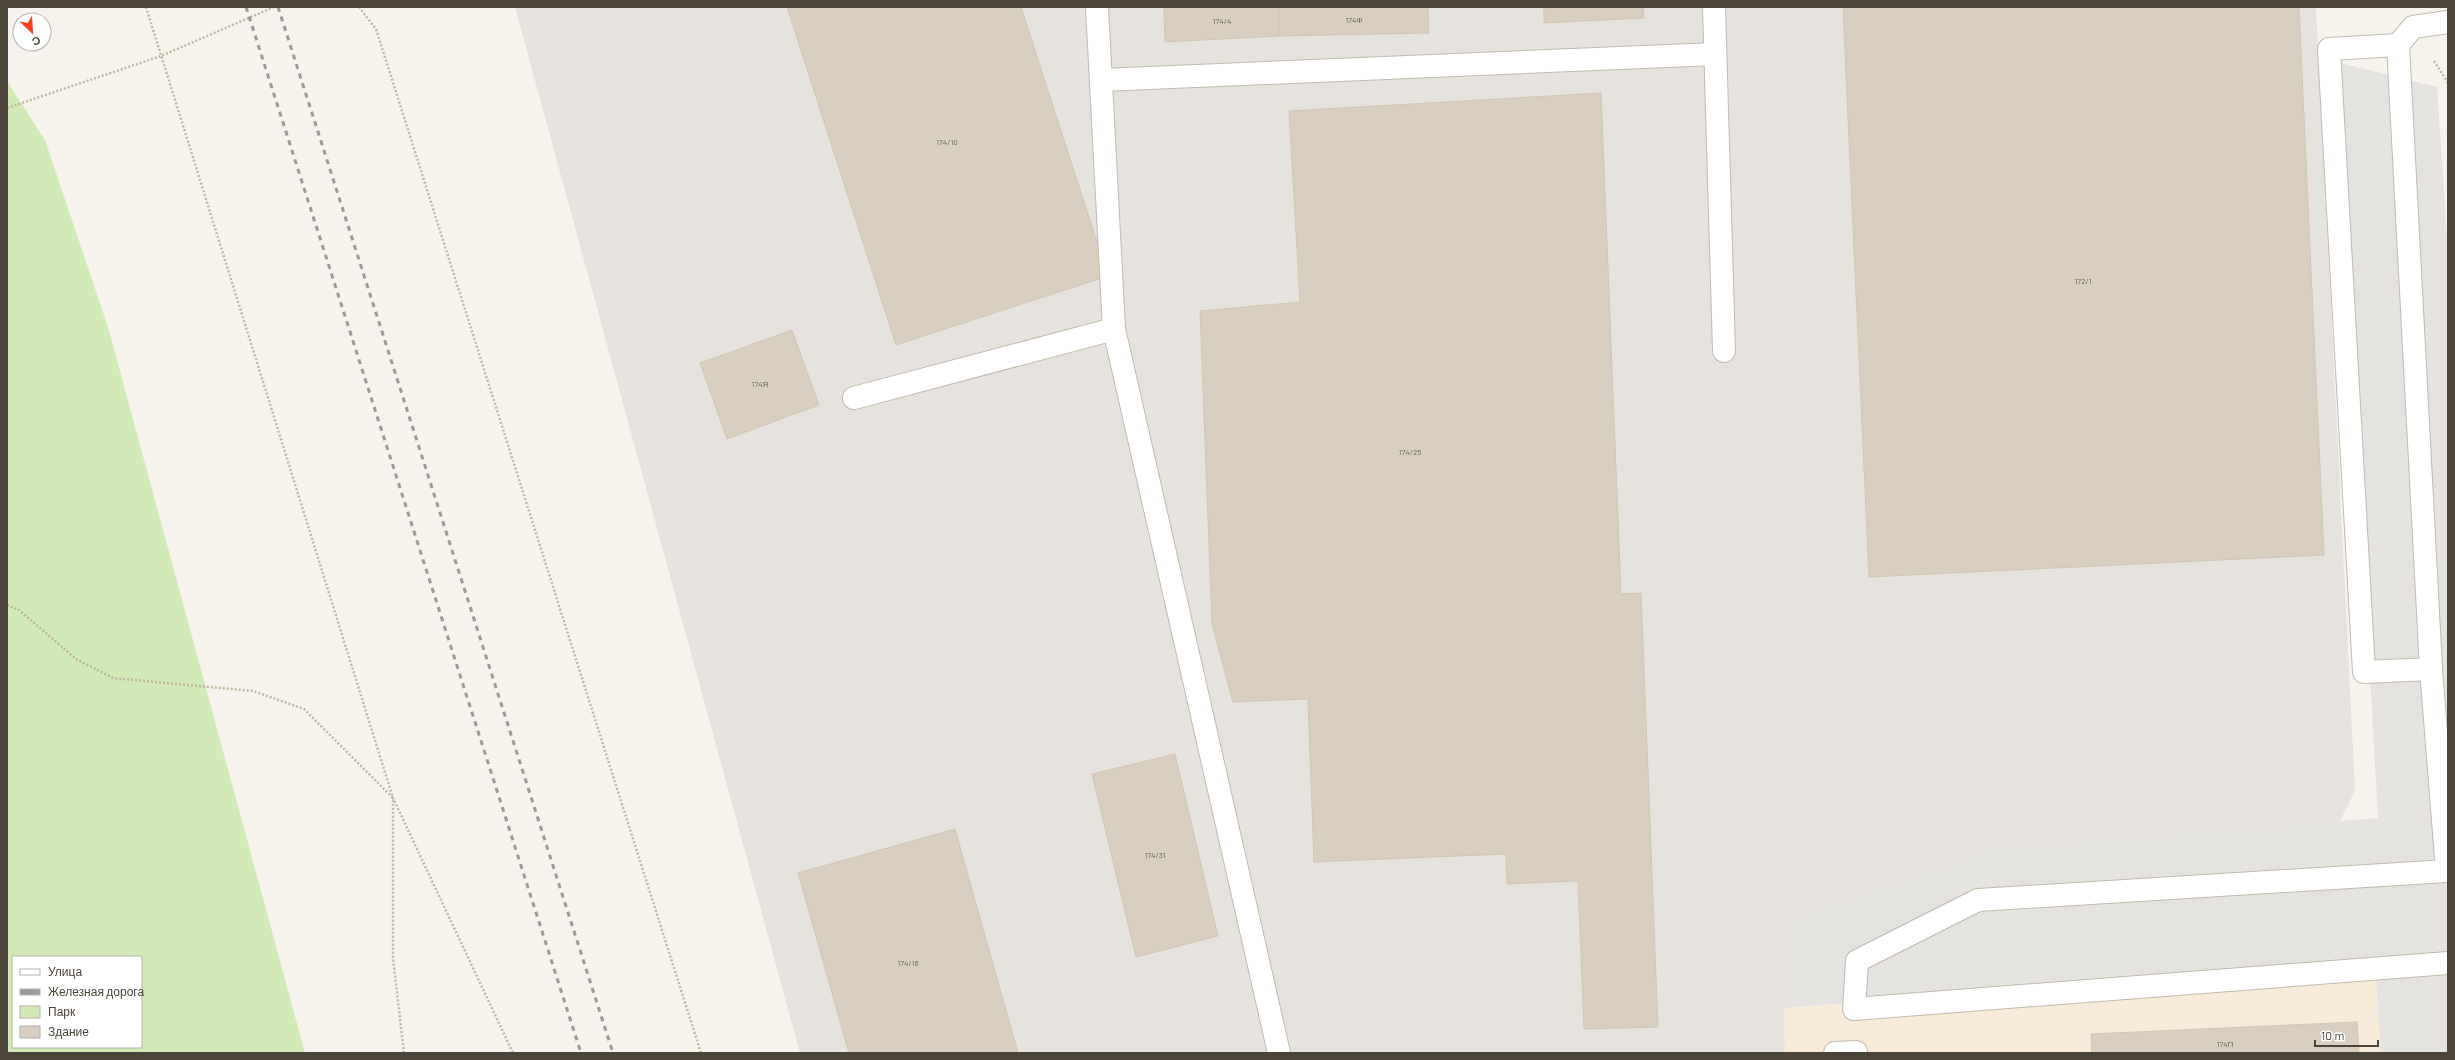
<svg xmlns="http://www.w3.org/2000/svg" width="2455" height="1060" font-family="Barlow,sans-serif">
  <style>
    .commercial { fill: #f7ead8 }
    .industrial { fill: #e6e2dd }
    .green { fill: #d2eab5; fill-rule: evenodd }
    .parking { fill: #e5e3e0 }
    .building { fill: #d8cfc1; stroke: #d3c7b4 }
    .lines { fill: none; stroke-linecap: round; stroke-linejoin: round }
    .minor-casing { stroke: #c2bbae; stroke-width: 24 }
    .path { stroke: #c4b79f; stroke-width: 2.5; stroke-dasharray: 2 2; stroke-linecap: butt }
    .minor { stroke: #fff; stroke-width: 22 }
    .rail { stroke: #9a9a9a; stroke-width: 3; stroke-dasharray: 5 5; stroke-linecap: butt }
    .labels { text-anchor: middle; stroke-width: 3; stroke-linejoin: round; paint-order: stroke }
    .number-label { font-size: 8px; fill: #6e675b }
  </style>
  <rect width="100%" height="100%" fill="#f6f3ec"/>
  <path class="commercial" d="M2377,968L2382,1053H1785L1784,1008Z"/>
  <path class="industrial" d="M515,7H2316L2355,791L2340,821L1995,847L1782,923L1785,1053H800Z"/>
  <path class="green" d="M7,81L45,140L108,327L305,1053H7ZM13,957H141V1047H13Z"/>
  <path class="parking" d="M2336,62L2437,87L2448,253V1053H2381L2375,963L1784,1008L1782,923L1995,847L2378,818Z"/>
  <g class="building">
    <path d="M787,7H1021L1108,276L896,345Z"/>
    <path d="M1164,7H1279V36L1165,42Z"/>
    <path d="M1279,7H1428L1429,33L1279,36Z"/>
    <path d="M1544,7H1643L1644,18L1544,23Z"/>
    <path d="M1843,7H2299L2324,555L1869,577Z"/>
    <path d="M1601,93L1621,594L1641,593L1658,1027L1584,1029L1578,881L1507,884L1506,854L1314,862L1308,699L1233,702L1212,624L1200,311L1300,302L1289,111Z"/>
    <path d="M792,330L819,405L727,439L700,363Z"/>
    <path d="M1175,754L1218,936L1136,957L1092,774Z"/>
    <path d="M955,829L1018,1053H849L798,873Z"/>
    <path d="M2357,1022L2359,1053H2092L2091,1034Z"/>
  </g>
  <g class="lines">
    <defs>
      <g id="minor">
        <path d="M1097,7L1114,329L1279,1053"/>
        <path d="M1714,7L1724,351"/>
        <path d="M2448,22L2413,27L2398,45L2431,669L2447,871L1978,900L1857,961L1854,1009L2448,963"/>
        <path d="M2398,45L2329,49L2364,672L2431,669"/>
        <path d="M1102,80L1715,54"/>
        <path d="M854,398L1114,329"/>
        <path d="M1835,1053L1856,1052"/>
      </g>
    </defs>
    <use href="#minor" class="minor-casing"/>
    <g class="path">
      <path d="M146,7L393,798L513,1053"/>
      <path d="M359,7L376,29L701,1053"/>
      <path d="M2434,61L2448,83"/>
      <path d="M7,108L161,56L274,7"/>
      <path d="M7,605L19,610L76,659L113,678L253,691L304,709L393,798V958L404,1053"/>
    </g>
    <use href="#minor" class="minor"/>
    <g class="rail">
      <path d="M246,7L581,1053"/>
      <path d="M278,7L613,1053"/>
    </g>
  </g>
  <g class="labels">
    <g class="number-label">
      <text x="1354" y="23">174Ф</text>
      <text x="1222" y="24">174/4</text>
      <text x="947" y="145">174/10</text>
      <text x="2083" y="284">172/1</text>
      <text x="760" y="387">174Я</text>
      <text x="1410" y="455">174/25</text>
      <text x="1155" y="858">174/31</text>
      <text x="908" y="966">174/16</text>
      <text x="2225" y="1047">174П</text>
    </g>
  </g>
  <rect width="2455" height="1060" fill="none" stroke="#4b4439" stroke-width="16"/>
  <rect x="12" y="956" width="130" height="92" fill="#ffffff" stroke="#b7b4b0"/>
  <rect x="20" y="969" width="20" height="6" fill="#ffffff" stroke="#b7b4b0"/>
  <text x="48" y="976" font-size="12" fill="#4b4439">Улица</text>
  <rect x="20" y="989" width="20" height="6" fill="#9a9a9a" stroke="#b7b4b0"/>
  <text x="48" y="996" font-size="12" fill="#4b4439">Железная дорога</text>
  <rect x="20" y="1006" width="20" height="12" fill="#d2eab5" stroke="#b7b4b0"/>
  <text x="48" y="1016" font-size="12" fill="#4b4439">Парк</text>
  <rect x="20" y="1026" width="20" height="12" fill="#d8cfc1" stroke="#b7b4b0"/>
  <text x="48" y="1036" font-size="12" fill="#4b4439">Здание</text>
  <g transform="translate(32 32) rotate(155)"><circle r="19" fill="#ffffff" stroke="#b7b4b0"/>
  <path d="M0-3L7 15L0 10L-7 15Z" fill="#fc3f1d"/>
  <text y="-6" font-size="11" font-weight="bold" text-anchor="middle" fill="#4b4439">С</text>
  </g>
  <path d="M2315 1040v6h63v-6" fill="none" stroke="#4b4439" stroke-width="2"/>
  <text x="2321" y="1040" font-size="12" fill="#4b4439" stroke="#ffffff" stroke-width="3" paint-order="stroke">10 m</text>
</svg>
